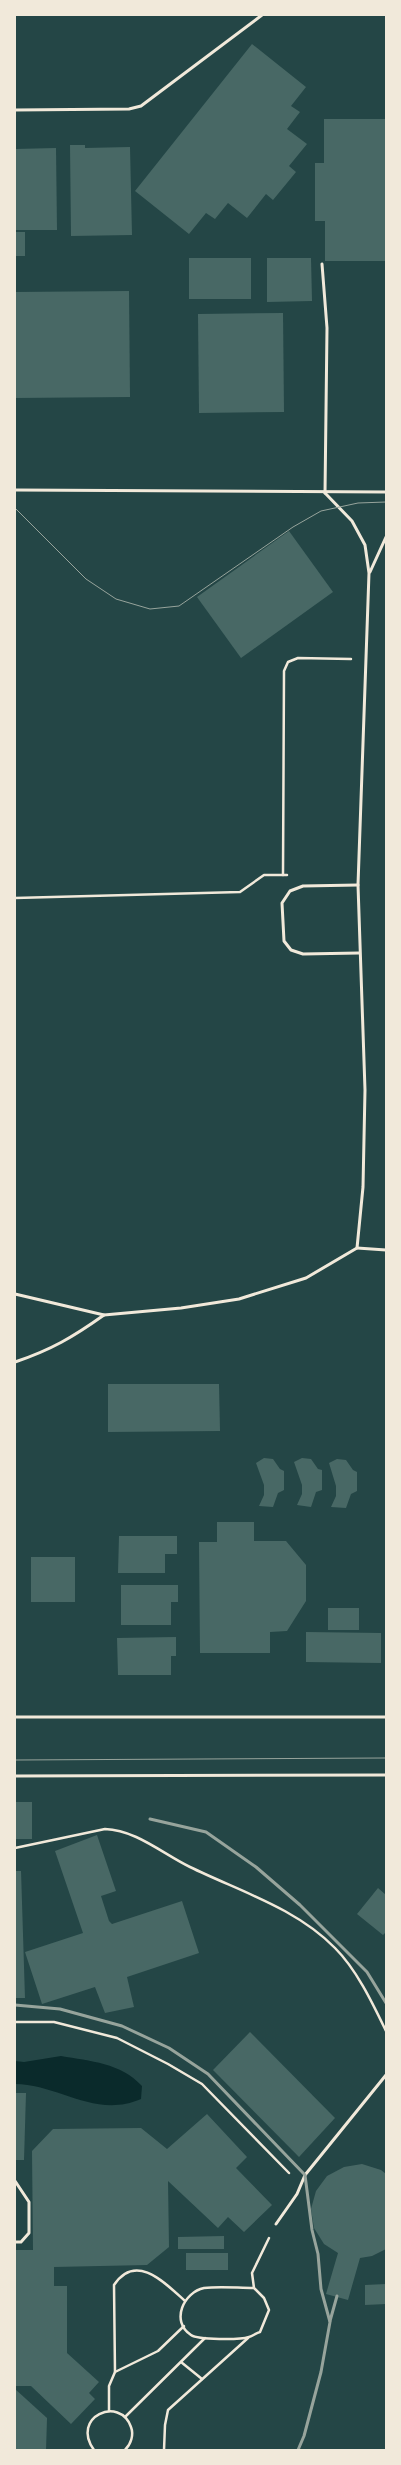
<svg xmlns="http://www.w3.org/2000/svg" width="401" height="2465" font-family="'Work Sans',sans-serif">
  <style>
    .green { fill: #244646 }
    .water { fill: #0a2a2b }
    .building { fill: #486865 }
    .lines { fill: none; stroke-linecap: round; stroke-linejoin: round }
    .path { stroke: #f1e9da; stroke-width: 2.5 }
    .service { stroke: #f1e9da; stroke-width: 3 }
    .tram { stroke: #97a49c; stroke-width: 1 }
    .rail { stroke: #97a49c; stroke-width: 3 }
  </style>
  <rect width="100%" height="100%" fill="#0f3d3e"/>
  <rect class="green" x="15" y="15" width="371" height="2435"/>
  <path class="water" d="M61,2056C90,2061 121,2063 142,2086L141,2099C95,2119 58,2084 15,2084V2061L24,2062Z"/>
  <g class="building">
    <path d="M252,44L306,87L291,106L300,112L287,129L307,144L289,166L296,172L273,200L266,194L247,218L228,203L215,219L206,213L189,234L135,191Z"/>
    <path d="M324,119H386V261H325V221H315V163H324Z"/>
    <path d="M70,145H85V148L130,147L132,235L71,236Z"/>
    <path d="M56,148L57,230H15V149Z"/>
    <rect x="15" y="232" width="10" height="24"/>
    <rect x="189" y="258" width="62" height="41"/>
    <path d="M267,258H311L312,301L267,302Z"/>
    <path d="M129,291L130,397L15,398V292Z"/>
    <path d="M283,313L284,412L199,413L198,314Z"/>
    <path d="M289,531L333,592L241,658L197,597Z"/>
    <path d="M108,1384H219L220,1431L108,1432Z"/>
    <path d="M264,1458L273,1459L280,1469L284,1471V1490L278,1493L273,1507L259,1506L264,1495V1485L256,1463Z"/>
    <path d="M302,1458L311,1459L318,1469L322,1470V1490L316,1492L311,1507L297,1505L302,1494V1485L294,1462Z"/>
    <path d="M337,1459L346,1460L353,1470L357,1472V1491L351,1494L346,1508L331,1507L336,1496V1486L329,1463Z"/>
    <path d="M217,1522H254V1541H286L306,1565V1601L287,1631L270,1632V1653H200L199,1542H217Z"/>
    <path d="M119,1536H177V1554H165V1573H118Z"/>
    <rect x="31" y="1557" width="44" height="45"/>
    <path d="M121,1585H178V1602H171V1625H121Z"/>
    <rect x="328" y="1608" width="31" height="22"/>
    <path d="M306,1632L381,1633V1663L306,1662Z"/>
    <path d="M176,1637V1656H171V1675H118L117,1638Z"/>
    <rect x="15" y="1802" width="17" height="37"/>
    <path d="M97,1835L116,1891L101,1896L109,1921L112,1924L182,1901L199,1953L127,1977L134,2007L105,2013L95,1987L42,2004L25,1952L83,1933L55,1851Z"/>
    <path d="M15,1871H21L25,1998H15Z"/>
    <path d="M378,1888L386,1895V1932L383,1935L357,1914Z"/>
    <path d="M250,2032L335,2118L299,2157L213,2070Z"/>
    <path d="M15,2093H26L24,2160H15Z"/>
    <path d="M207,2114L247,2157L236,2168L272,2205L244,2232L228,2217L218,2228L168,2181L169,2247L147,2265L54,2267V2286H67V2353L99,2382L89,2393L95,2399L71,2424L31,2386H15V2250H33L32,2151L53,2129L141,2128L167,2149Z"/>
    <path d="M362,2164L381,2170L386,2174V2249L372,2256L360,2258L348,2300L326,2294L338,2253L324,2244L314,2228L311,2209L316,2191L327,2176L344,2167Z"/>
    <path d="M224,2236V2249H178V2237Z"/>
    <rect x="186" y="2253" width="42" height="17"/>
    <path d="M386,2284V2304L365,2305V2285Z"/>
    <path d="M15,2389L47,2418L46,2450H15Z"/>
  </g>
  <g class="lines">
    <g class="path">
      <path d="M283,875L284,671L288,662L298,658L351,659"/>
      <path d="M15,898L240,892L264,875H287"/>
      <path d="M15,1848L105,1829C136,1830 163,1854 190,1867C239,1891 296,1908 335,1948C357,1970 373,2004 386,2031"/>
      <path d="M15,2022H54L117,2038L168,2064L202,2084L289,2173"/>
      <path d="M254,2288C238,2288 220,2286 204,2288C184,2292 170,2321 191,2335C198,2340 240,2340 249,2337C253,2336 256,2333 260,2332L269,2310L264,2298L254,2288L252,2273L269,2238"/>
      <path d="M181,2362L202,2379"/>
      <path d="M115,2372L114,2285C136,2252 165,2283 185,2301"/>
      <path d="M109,2411V2386L115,2372L158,2351L184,2326"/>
      <path d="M125,2417L205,2338"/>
      <path d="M94,2450C70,2417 120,2395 131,2427C134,2435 131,2444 125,2450"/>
      <path d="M164,2450L165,2425L168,2410L248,2338"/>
    </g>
    <g class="service">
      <path d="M15,110L129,109L141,106L262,15"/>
      <path d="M322,264L327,328L325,493"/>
      <path d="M15,490L386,492"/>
      <path d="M370,572L386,537"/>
      <path d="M358,885L303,886L290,891L282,903L284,941L291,950L303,954L359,953"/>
      <path d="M357,1248L386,1250"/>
      <path d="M15,1294L104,1315L181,1308L239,1299L306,1278L357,1248L363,1187L365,1090L358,885L369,573L365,545L352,521L325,493"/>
      <path d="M15,1362C51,1350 73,1337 104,1315"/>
      <path d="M15,1717H386"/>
      <path d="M15,1776L386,1775"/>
      <path d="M15,2181L29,2202V2233L21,2242H15"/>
      <path d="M276,2224L297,2194L305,2175L386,2075"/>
    </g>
    <g class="tram">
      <path d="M15,508L86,579L116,599L150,609L179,606L293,527L321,511L358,503L386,502"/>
      <path d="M15,1760L386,1758"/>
    </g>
    <g class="rail">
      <path d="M150,1819L206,1832L256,1867L300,1905L367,1972L386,2003"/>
      <path d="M15,2005L60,2009L122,2026L169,2048L208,2074L305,2175L312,2230L318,2254L321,2289L330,2322L321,2372L304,2436L298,2450"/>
      <path d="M330,2321L337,2296"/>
    </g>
  </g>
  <rect width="401" height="2465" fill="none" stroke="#f1e9da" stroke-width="32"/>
</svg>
